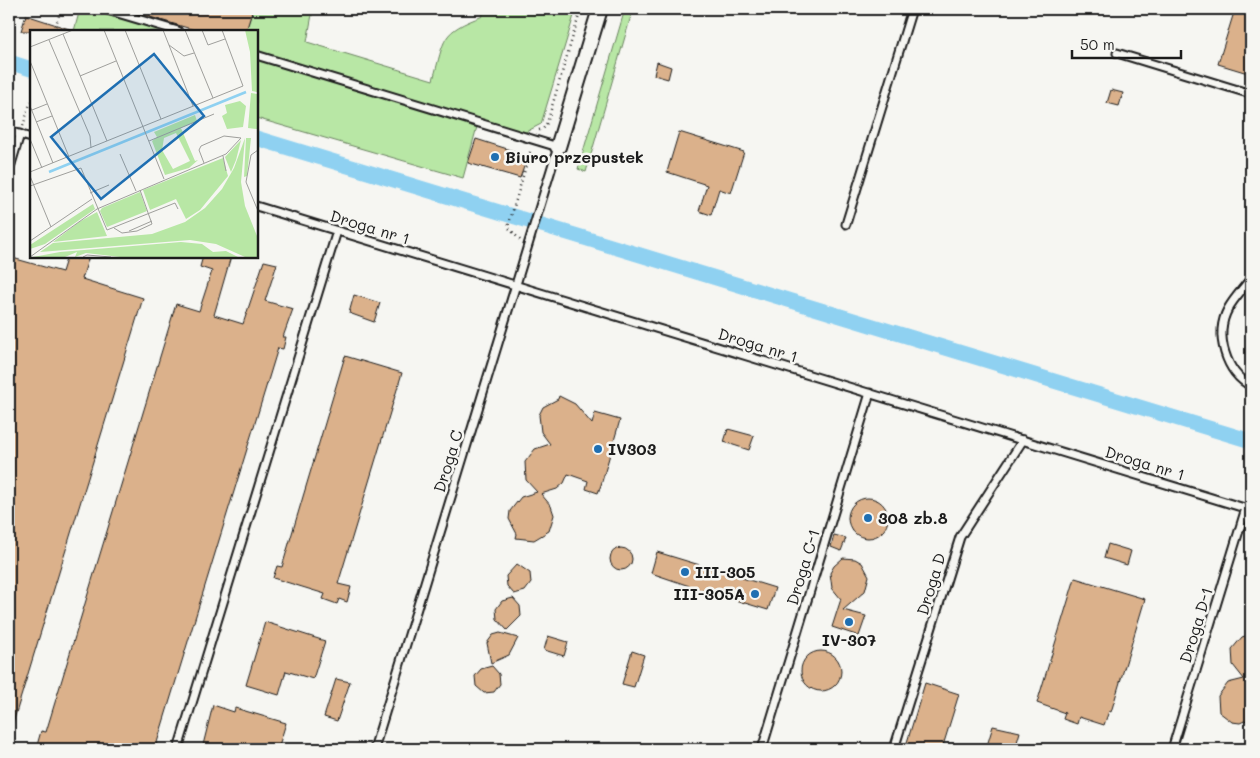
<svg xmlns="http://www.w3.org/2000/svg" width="1260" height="758" font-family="Mali,sans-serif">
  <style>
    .green { fill: #b8e7a5; stroke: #6a8260 }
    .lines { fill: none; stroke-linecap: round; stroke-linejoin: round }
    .canal { stroke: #8fd1f1; stroke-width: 15 }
    .building { fill: #dbb18b; stroke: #1c1c1c }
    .service-casing { stroke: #1c1c1c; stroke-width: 11 }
    .minor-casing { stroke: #1c1c1c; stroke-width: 18 }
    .path { stroke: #1c1c1c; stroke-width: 2.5; stroke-dasharray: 1 4; stroke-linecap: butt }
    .service { stroke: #f6f6f2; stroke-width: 7 }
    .minor { stroke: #f6f6f2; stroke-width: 14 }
    .poi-dot { fill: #1f6fb2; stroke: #f6f6f2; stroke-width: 2 }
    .labels { text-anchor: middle; stroke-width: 5; stroke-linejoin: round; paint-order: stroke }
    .poi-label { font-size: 16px; font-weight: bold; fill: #1c1c1c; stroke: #f6f6f2; text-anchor: start }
    .street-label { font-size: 16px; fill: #1c1c1c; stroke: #f6f6f2 }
    .inset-river { fill: none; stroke: #8fd1f1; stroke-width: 2.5 }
    .inset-road { fill: none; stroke: #9f9f9c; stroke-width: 1 }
    .view { fill: #1f6fb2; fill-opacity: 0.15; stroke: #1f6fb2; stroke-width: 2.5 }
    .inset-edge { fill: none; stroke: #1c1c1c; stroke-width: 2.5 }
  </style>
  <rect width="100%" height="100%" fill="#f6f6f2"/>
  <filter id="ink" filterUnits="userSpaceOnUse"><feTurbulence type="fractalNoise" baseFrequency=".02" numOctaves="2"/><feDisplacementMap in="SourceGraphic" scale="10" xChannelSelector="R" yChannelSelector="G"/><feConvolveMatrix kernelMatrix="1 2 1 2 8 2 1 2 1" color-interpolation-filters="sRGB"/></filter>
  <g filter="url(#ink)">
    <g class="green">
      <path d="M80,9H104L178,31H74Z"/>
      <path d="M253,9H313L307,42L433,80C445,38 440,32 483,16L482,9H576L541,124L520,135L478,123L463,178L256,118V31H246Z"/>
      <path d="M625,9H633L586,172L578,169Z"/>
    </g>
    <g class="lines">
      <g class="canal">
        <path d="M9,62L31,69"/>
        <path d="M256,138L1251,441"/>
      </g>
    </g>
    <g class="building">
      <path d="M134,9H253L246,31H198L133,12Z"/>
      <path d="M1235,9H1251V74L1218,64Z"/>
      <path d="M26,15L69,29V31H21Z"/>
      <path d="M657,62L671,67L668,79L654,75Z"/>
      <path d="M1111,90L1123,93L1119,106L1107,103Z"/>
      <path d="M679,132L744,152L731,193L719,189L711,215L699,211L707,185L667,172Z"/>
      <path d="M476,139L520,153L518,162L525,164L520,178L468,163Z"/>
      <path d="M67,256H89L82,279L143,298L12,726H9V257L62,272Z"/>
      <path d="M203,256H231L214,315L243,324L264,261L277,264L265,301L293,309L283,337H286L283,349L278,348L155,749H36L41,731L46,732L176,304L199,311L212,271L200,267Z"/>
      <path d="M354,295L380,303L374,322L349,313Z"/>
      <path d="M345,356L402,373L338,584L351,587L347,602L339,599L337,604L323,599L325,594L273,578L277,566L282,567Z"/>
      <path d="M559,396L575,404L592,424L595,413L620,420L601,485L598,493L586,489L588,481L568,474L564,483L557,489L541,494L551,506L554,515L549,531L534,540L516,538L517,534L509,519L510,511L521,497L537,492L526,480L525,462L535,449L550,444L541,432L539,415L543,407L558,399Z"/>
      <path d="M728,429L754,436L749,450L724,442Z"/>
      <circle cx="868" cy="518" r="20"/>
      <path d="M834,535L846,538L841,551L831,547Z"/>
      <path d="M1108,544L1131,551L1127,565L1104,558Z"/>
      <circle cx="621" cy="559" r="11"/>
      <path d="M657,552L775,588L768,610L735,600L736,597L714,591L713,594L651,573Z"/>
      <path d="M843,558L855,559L862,563L869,576L865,591L843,610L866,616L859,636L832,627L841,599L832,588L830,573L834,566Z"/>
      <path d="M517,564L530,573L531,583L525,591L514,594L507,586L506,576Z"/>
      <path d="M1075,578L1145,599L1111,712L1109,711L1104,725L1079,717L1077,724L1063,719L1065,713L1037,703Z"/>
      <path d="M513,598L520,606L521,616L507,630L497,619L496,609L502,601Z"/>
      <path d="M265,622L325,641L313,679L286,671L279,695L246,685Z"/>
      <path d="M500,633L518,638L509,655L491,663L487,643L493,635Z"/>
      <path d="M1251,634V718L1240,723L1232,722L1219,712L1218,696L1228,683L1244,679L1233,665L1232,649L1242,637Z"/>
      <path d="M548,636L568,642L564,656L544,650Z"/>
      <path d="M632,651L644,655L634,687L622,684Z"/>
      <circle cx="821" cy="671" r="20"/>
      <path d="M492,666L499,674L500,684L494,692L484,693L476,686L475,676L481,669Z"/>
      <path d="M336,679L350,682L337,721L324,717Z"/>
      <path d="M925,683L959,694L942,749H905Z"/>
      <path d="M213,705L234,712L235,708L286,723L278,749H202Z"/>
      <path d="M993,726L1020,732L1015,749H986Z"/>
    </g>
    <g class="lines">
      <defs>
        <g id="service">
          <path d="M104,9L178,31"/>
          <path d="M1117,53L1251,94"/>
          <path d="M256,55L558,147L374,749"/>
          <path d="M9,131L31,138"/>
          <path d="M9,171L20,134"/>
          <path d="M256,206L1251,510"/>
          <path d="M846,224L912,9"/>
          <path d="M1251,278C1244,288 1234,298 1228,309C1214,335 1226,373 1251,386"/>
          <path d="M178,749L337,231"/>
          <path d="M762,749L870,393"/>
          <path d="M894,749L960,537L1023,440"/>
          <path d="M1172,749L1246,508"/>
        </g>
        <path id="minor" d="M558,147L600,9"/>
      </defs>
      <use href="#service" class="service-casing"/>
      <use href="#minor" class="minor-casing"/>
      <g class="path">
        <path d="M54,31L61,9"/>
        <path d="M23,126L31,101"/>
        <path d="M539,130L543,129L547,123L581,9"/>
        <path d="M520,240L508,227L531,149"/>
      </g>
      <use href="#service" class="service"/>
      <use href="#minor" class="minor"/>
    </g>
  </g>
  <g class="poi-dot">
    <circle cx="495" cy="157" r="5"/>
    <circle cx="598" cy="449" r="5"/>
    <circle cx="868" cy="518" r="5"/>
    <circle cx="685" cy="572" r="5"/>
    <circle cx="755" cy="594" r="5"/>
    <circle cx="849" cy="622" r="5"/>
  </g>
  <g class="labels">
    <g class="poi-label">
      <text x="505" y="163">Biuro przepustek</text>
      <text x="608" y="455">IV303</text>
      <text x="878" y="524">308 zb.8</text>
      <text x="695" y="578">III-305</text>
      <text x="745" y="600" text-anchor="end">III-305A</text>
      <text x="849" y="646" text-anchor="middle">IV-307</text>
    </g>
    <g class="street-label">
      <text transform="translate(370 227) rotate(17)" y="6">Droga nr 1</text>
      <text transform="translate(758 345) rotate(17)" y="6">Droga nr 1</text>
      <text transform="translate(448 461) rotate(-73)" y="6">Droga C</text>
      <text transform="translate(1145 463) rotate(17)" y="6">Droga nr 1</text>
      <text transform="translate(803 567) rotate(-73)" y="6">Droga C-1</text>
      <text transform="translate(931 584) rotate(-73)" y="6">Droga D</text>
      <text transform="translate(1196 625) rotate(-73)" y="6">Droga D-1</text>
    </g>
  </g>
  <g transform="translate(30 30)">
    <rect width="228" height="228" fill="#f6f6f2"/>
    <path d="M215,0H227V62L222,61L220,22ZM221,63L227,64V99L218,98ZM210,71L216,76L213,97L197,99L192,86L197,83L195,75ZM165,85L167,91L151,98L165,131L168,130L159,138L135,145L122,111L127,107L124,102ZM146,103L160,131L143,139L132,120L134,108ZM215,108L211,152L215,176L227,206V227H215L186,214L160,210L10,222L23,213L122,204L155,192L175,178L192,159L204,138ZM216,108H221L217,146L214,147ZM211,110L206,130L201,142L195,127ZM193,128L198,146L170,180L156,189L146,169L120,180L113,160ZM110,162L117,181L77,197L70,181L72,178ZM63,174L65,179L15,214L0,219V215ZM67,182L77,206L23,212L49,192ZM151,212L172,214L183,222L196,221L208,227H90L56,223L45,227L47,222L35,227H3L30,222Z" fill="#b8e7a5" fill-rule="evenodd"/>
    <path class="inset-river" d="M19,142L216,62"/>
    <path class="inset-road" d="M74,0L134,149M95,0L131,89M133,0L163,76M155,0L183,68M172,0L178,15L195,9M33,4L77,111M19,10L60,106L61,118M139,15L154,26L164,23M0,17L43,0M0,31L39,127M50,46L86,31M0,76L23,133M2,80L17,74M6,92L22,86M0,109L12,138M119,111L184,84M228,120L221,125L216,152L228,181M90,124L106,161M193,126L196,141M174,133L169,120L171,116L194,106L211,108M0,142L213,56L192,0M0,146L21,197M0,156L51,138L77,200L145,173L148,179M60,163L79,155M84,198L92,203L107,201L122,194L110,160M99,201L122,191M0,211L62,169M0,227L67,179L196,124L211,108M53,227L57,225L81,227"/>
    <path class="view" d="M124,24L174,86L71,169L21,107Z"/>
    <rect width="228" height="228" class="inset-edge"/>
  </g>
  <rect width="1260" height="758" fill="none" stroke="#f6f6f2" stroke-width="30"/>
  <rect x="15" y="15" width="1230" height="728" fill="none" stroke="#1c1c1c" stroke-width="2" filter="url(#ink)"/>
  <path d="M1072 50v8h109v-8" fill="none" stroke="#1c1c1c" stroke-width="2.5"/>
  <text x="1080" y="50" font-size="15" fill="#1c1c1c" stroke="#f6f6f2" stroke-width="4" paint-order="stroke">50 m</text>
</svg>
